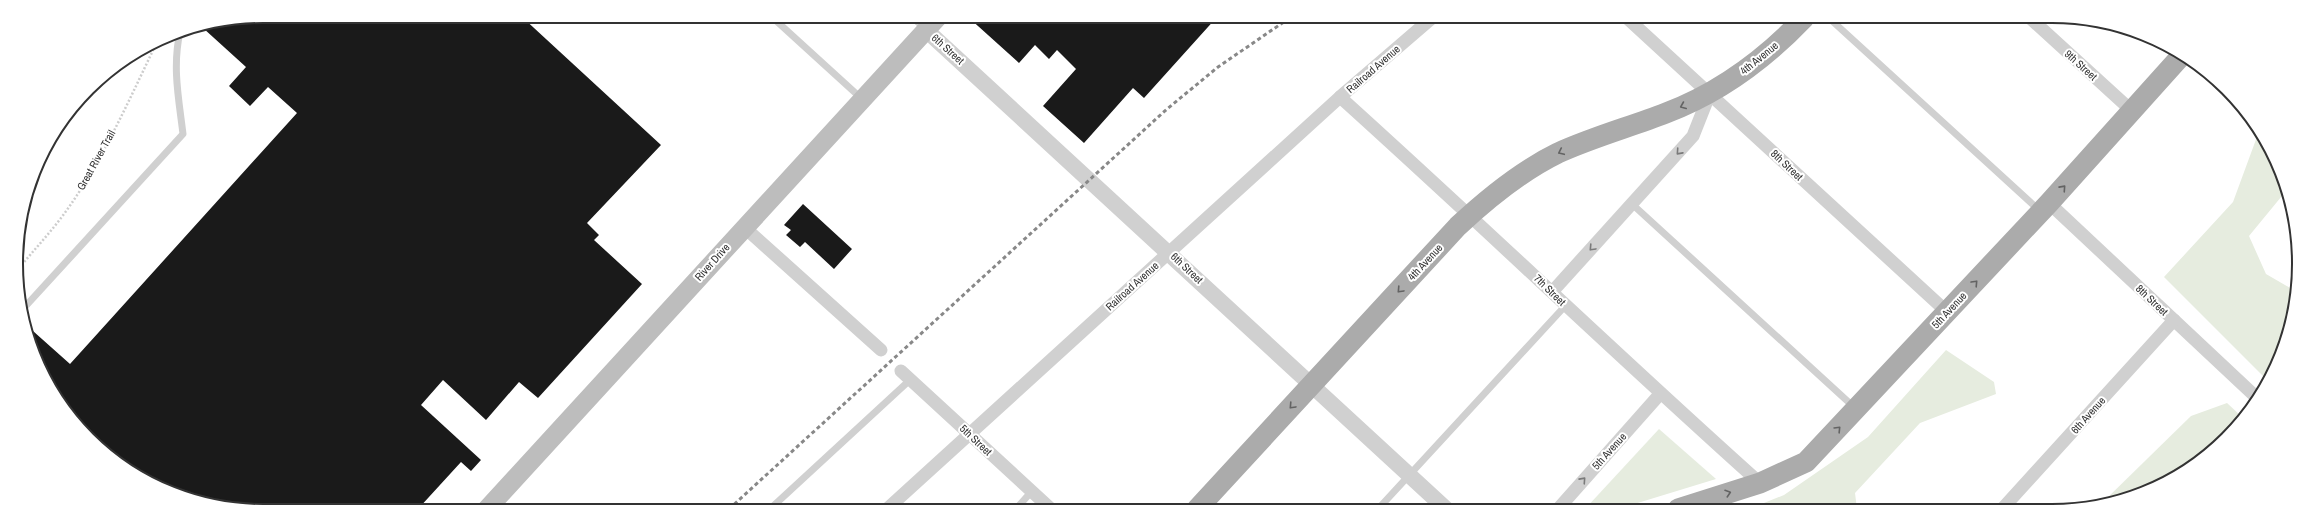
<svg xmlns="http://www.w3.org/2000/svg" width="2315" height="527" font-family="'Archivo Narrow',sans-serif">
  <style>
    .green { fill: #e6ecdf }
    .building { fill: #1a1a1a }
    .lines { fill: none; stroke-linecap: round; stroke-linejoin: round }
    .path { stroke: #cdcdcd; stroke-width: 2.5; stroke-dasharray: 2 2; stroke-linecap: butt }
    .service { stroke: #d0d0d0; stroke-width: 7 }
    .minor { stroke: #d0d0d0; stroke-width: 13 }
    .tertiary { stroke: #d0d0d0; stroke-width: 16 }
    .secondary { stroke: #bdbdbd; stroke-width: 19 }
    .primary { stroke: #ababab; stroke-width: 21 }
    .rail { stroke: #888; stroke-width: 3; stroke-dasharray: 4 3; stroke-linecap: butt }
    .oneway { stroke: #636363 }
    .oneway2 { stroke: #7a7a7a }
    .labels { text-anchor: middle; stroke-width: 4; stroke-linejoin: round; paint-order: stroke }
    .street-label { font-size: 11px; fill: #333; stroke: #fff }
    .rim { fill: none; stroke: #333; stroke-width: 2 }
  </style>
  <rect width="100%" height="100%" fill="#fff"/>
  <g class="green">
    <path d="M2258,134L2286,191L2249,236L2266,274L2297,292V296L2273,373L2268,381L2164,277L2233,202Z"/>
    <path d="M1946,350L1994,382L1996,394L1920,423L1855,493L1857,509H1749L1784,495L1868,437Z"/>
    <path d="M2227,403L2242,417L2226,439L2161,486L2101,504L2191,416Z"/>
    <path d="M1659,429L1716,479L1618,509H1585Z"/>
  </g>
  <g class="building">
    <path d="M264,16H521L661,145L587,223L599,235L594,240L642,284L538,398L519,382L486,420L443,380L421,405L481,460L471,471L461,462L418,509H231L140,478L67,414L24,328V323L70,364L297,113L268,87L250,106L229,86L246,67L203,28Z"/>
    <path d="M968,17H1217L1144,98L1133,88L1084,143L1043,106L1076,69L1057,50L1049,59L1035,45L1019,63Z"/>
    <path d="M803,204L852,249L834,269L805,242L800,247L786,235L791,230L784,225Z"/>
  </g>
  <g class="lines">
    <path class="path" d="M19,268C34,250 50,233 64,214C102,162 129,100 157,42"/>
    <g class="service">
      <path d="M772,17L862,99"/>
      <path d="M912,17L926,29"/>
      <path d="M1829,18L2040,211"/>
      <path d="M1632,204L1855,408"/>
      <path d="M23,309L183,134C179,100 172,67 180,32"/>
      <path d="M770,509L911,379"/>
      <path d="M1016,509L1032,491"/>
      <path d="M1378,509L1566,305"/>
    </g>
    <g class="minor">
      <path d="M1627,18L1947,312"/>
      <path d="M2030,18L2132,111"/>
      <path d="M1340,97C1481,224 1618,356 1760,483"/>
      <path d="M2049,203L2256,397"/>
      <path d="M744,227L881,350"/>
      <path d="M1552,292L1693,136L1710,93"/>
      <path d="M901,371L1051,509"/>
      <path d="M887,509L1340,97L1433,17"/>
      <path d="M1558,509L1660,394"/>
      <path d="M2002,509L2174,320"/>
    </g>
    <path class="tertiary" d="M926,30L1446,509"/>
    <path class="secondary" d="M487,509L938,17"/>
    <g class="primary">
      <path d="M1197,509L1458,226C1488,198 1521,171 1558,153C1593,137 1630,127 1666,113C1719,93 1765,59 1804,18"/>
      <path d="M1678,509L1760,483L1806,462L2049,203L2182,55"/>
    </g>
    <path class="rail" d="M729,509L1167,109L1218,67L1291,17"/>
  </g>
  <defs><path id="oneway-chevron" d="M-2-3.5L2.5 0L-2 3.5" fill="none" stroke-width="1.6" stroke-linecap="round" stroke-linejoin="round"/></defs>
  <g class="oneway">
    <use href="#oneway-chevron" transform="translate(1683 106) rotate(157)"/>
    <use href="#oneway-chevron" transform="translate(1561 152) rotate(155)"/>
    <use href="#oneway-chevron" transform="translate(2063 188) rotate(-48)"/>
    <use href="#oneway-chevron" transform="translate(1975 283) rotate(-47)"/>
    <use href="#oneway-chevron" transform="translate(1400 290) rotate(133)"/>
    <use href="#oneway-chevron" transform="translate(1292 406) rotate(133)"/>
    <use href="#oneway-chevron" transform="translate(1838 429) rotate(-46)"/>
    <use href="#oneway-chevron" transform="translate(1728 493) rotate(-18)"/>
  </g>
  <g class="oneway2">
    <use href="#oneway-chevron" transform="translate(1679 152) rotate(132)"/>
    <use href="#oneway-chevron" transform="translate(1592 248) rotate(133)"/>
    <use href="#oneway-chevron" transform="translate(1583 480) rotate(-48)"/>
  </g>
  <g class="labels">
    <g class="street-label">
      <text transform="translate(948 49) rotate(42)" y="4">6th Street</text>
      <text transform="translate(1759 58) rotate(-39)" y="4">4th Avenue</text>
      <text transform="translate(2081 65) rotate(42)" y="4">9th Street</text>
      <text transform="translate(1373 69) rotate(-41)" y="4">Railroad Avenue</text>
      <text transform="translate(96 160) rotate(-61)" y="4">Great River Trail</text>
      <text transform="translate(1787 165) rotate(43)" y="4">8th Street</text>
      <text transform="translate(712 262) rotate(-48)" y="4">River Drive</text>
      <text transform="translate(1425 262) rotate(-47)" y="4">4th Avenue</text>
      <text transform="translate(1187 268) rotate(43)" y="4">6th Street</text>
      <text transform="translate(1132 286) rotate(-42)" y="4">Railroad Avenue</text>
      <text transform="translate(1550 290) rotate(44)" y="4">7th Street</text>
      <text transform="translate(2152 300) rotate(43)" y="4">8th Street</text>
      <text transform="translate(1949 310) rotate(-47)" y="4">5th Avenue</text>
      <text transform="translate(2088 415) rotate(-48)" y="4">6th Avenue</text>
      <text transform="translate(976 440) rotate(43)" y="4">5th Street</text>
      <text transform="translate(1609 451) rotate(-48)" y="4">5th Avenue</text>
    </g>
  </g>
  <path d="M0 0H2315V527H0ZM263 23H2052A240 240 0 0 1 2292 263V264A240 240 0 0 1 2052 504H263A240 240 0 0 1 23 264V263A240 240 0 0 1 263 23Z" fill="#fff" fill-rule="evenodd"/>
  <path class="rim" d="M263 23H2052A240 240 0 0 1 2292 263V264A240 240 0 0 1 2052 504H263A240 240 0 0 1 23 264V263A240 240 0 0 1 263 23Z"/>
</svg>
